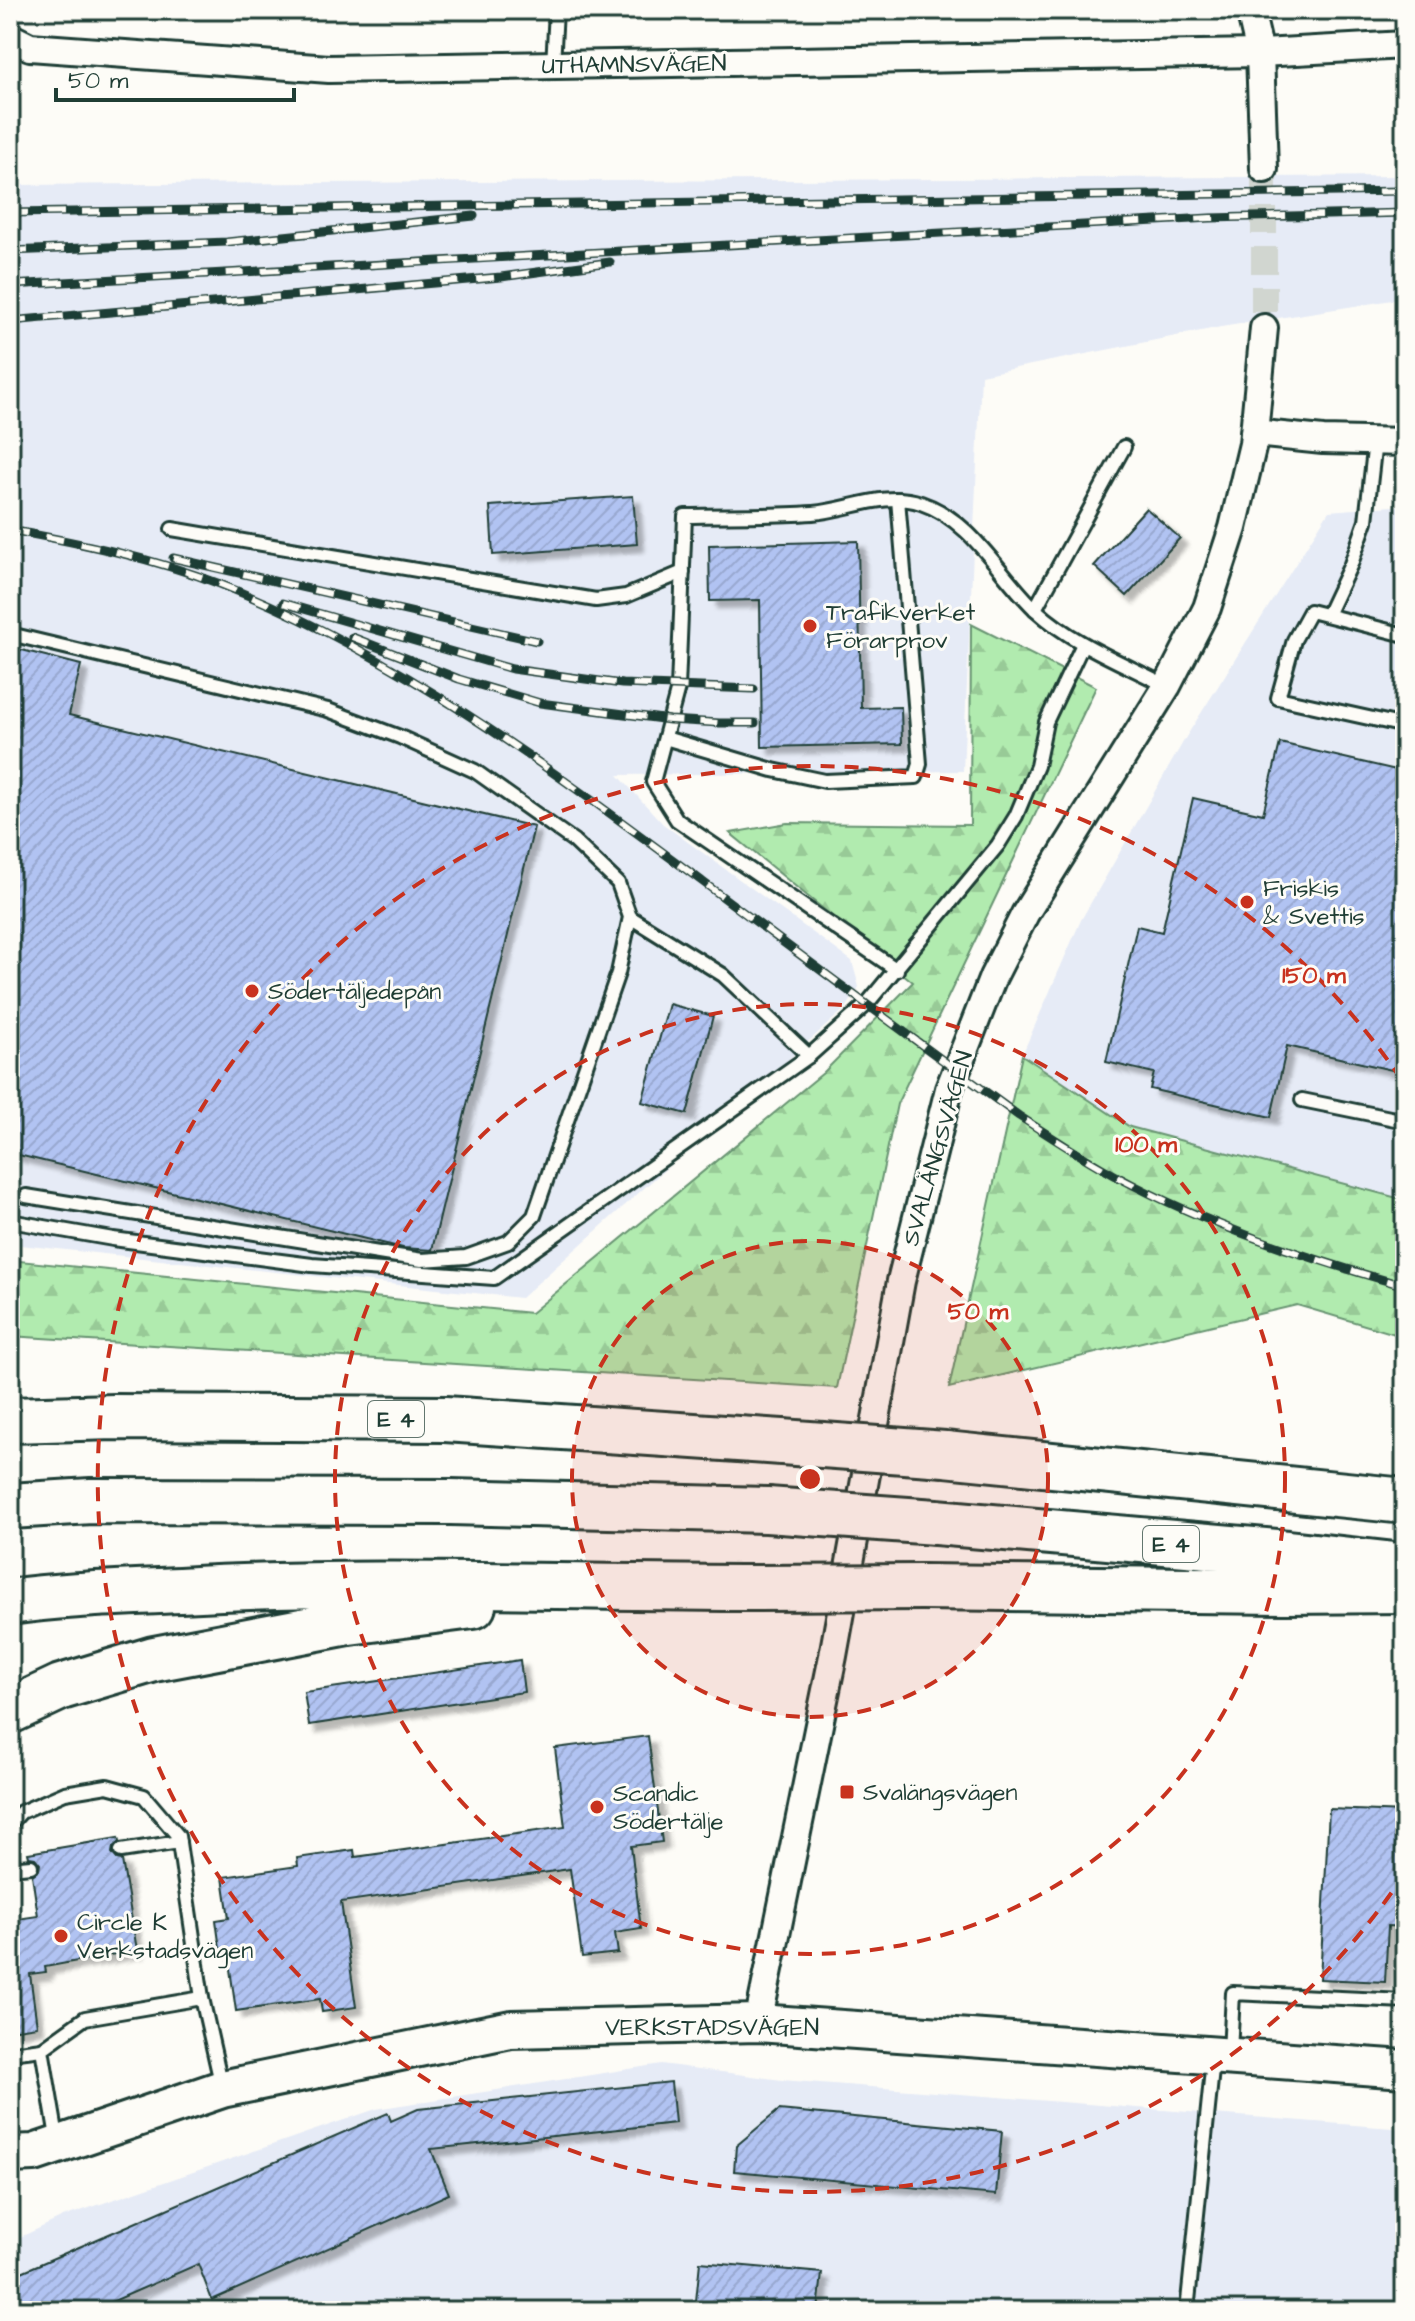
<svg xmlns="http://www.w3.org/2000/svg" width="1415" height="2321" font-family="'Architects Daughter',sans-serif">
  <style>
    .built { fill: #e6ebf6 }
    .forest { fill: url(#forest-firs); stroke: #689472; stroke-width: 2 }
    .building { fill: url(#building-hatch); stroke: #1f3d34; stroke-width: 2; filter: url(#shadow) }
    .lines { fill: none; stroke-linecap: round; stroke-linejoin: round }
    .minor-tunnel { stroke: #d1d6d0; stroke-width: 26; stroke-dasharray: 26 13; stroke-linecap: butt }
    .service-casing { stroke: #1f3d34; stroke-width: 18 }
    .minor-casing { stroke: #1f3d34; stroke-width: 32 }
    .secondary-casing { stroke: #1f3d34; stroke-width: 42 }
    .motorway-casing { stroke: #1f3d34; stroke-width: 50 }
    .service { stroke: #fdfcf7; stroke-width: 12 }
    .minor { stroke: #fdfcf7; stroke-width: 26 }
    .secondary { stroke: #fdfcf7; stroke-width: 36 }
    .motorway { stroke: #fdfcf7; stroke-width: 44 }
    .rail-casing { stroke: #1f3d34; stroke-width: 9 }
    .rail { stroke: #fdfcf7; stroke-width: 6; stroke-dasharray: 18; stroke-linecap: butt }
    .motorway-bridge-casing { stroke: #1f3d34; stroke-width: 50; stroke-linecap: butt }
    .motorway-bridge { stroke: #fdfcf7; stroke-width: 44 }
    .ring { fill: none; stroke: #c8321e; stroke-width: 4; stroke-dasharray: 14 10 }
    .poi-dot { fill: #c8321e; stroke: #fdfcf7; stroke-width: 3 }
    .labels { text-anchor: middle; stroke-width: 6; stroke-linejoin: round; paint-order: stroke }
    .shield { fill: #fdfcf7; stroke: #62766e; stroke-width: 2 }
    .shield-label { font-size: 22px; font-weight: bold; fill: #1f3d34 }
    .street-label { font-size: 24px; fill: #1f3d34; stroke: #fdfcf7 }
    .poi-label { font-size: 24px; fill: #1f3d34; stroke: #fdfcf7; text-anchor: start }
    .centre { fill: #c8321e; stroke: #fdfcf7; stroke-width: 4 }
    .ring-label { font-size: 24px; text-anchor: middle; font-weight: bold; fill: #c8321e; stroke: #fdfcf7; stroke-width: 6; stroke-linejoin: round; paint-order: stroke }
  </style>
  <defs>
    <pattern id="forest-firs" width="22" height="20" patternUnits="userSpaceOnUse" patternTransform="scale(2)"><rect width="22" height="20" fill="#b1ebaf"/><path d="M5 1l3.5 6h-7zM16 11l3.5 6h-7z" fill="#98ca97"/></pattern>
    <pattern id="building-hatch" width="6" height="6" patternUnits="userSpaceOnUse" patternTransform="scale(2)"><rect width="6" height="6" fill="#b1c3f2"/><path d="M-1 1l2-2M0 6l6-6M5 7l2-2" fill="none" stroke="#98a8d0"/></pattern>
    <filter id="shadow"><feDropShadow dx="7" dy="7" stdDeviation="2" flood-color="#0004"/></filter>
  </defs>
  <rect width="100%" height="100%" fill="#fdfcf7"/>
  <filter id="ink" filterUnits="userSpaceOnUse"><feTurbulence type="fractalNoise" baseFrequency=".0125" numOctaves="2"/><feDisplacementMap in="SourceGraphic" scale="16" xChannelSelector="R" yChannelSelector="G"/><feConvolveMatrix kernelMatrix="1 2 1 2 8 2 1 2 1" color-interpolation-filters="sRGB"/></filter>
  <g filter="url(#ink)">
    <g class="built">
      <path d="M1405,176V298L1221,327L981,375L963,771L618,775L663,824L852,961L859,987L847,1007L521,1298L10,1244V185Z"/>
      <path d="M1405,505V1200L1130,1127L1022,1055L1081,920L1186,737L1329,511Z"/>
      <path d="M661,2064L782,2080L1405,2129V2311H10V2242L63,2217L376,2109Z"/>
    </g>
    <g class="forest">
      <path d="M971,624L1096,687L897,1104L837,1388L10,1336V1260L531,1313L823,1073L913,982L730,833L787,823L970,825Z"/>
      <path d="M1022,1055L1130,1127L1405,1200V1337L1297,1305L949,1388Z"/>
    </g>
    <g class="building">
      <path d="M633,496L637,544L493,555L490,506Z"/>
      <path d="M1146,508L1180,538L1127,596L1094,566Z"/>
      <path d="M858,541L861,708L901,707L902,744L762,747L760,600L710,601L709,545Z"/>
      <path d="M10,647L81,665L69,715L534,827L432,1250L403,1248L10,1153Z"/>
      <path d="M1280,743L1405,772V1073L1287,1046L1271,1117L1150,1089L1154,1073L1106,1062L1137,926L1162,932L1193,798L1263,814Z"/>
      <path d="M669,1004L713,1016L687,1114L642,1102Z"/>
      <path d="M520,1660L524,1692L309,1725L304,1692Z"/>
      <path d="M648,1736L662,1842L631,1846L641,1929L615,1933L618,1953L582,1957L570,1869L341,1902L356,2007L322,2012L320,1999L236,2011L227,1948L220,1949L216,1920L229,1918L223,1877L298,1866L297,1858L354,1850L355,1857L565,1827L555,1748Z"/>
      <path d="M1329,1809L1405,1812V1927L1388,1926L1385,1982L1320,1979Z"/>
      <path d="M118,1838L119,1842L113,1847L112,1853L117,1859L122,1860L137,1950L45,1967L46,1972L30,1974L37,2026L10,2030V1920L38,1916L32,1875L39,1870L40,1864L35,1858L29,1857L28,1853Z"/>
      <path d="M671,2082L675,2123L431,2149L449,2194L212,2300L198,2264L91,2311H10V2277L388,2113L391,2121L418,2109Z"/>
      <path d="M779,2110L1002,2131L996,2195L734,2171L736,2146Z"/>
      <path d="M700,2262L822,2273L818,2311H695Z"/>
    </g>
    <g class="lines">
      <path class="minor-tunnel" d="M1264,169V328"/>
      <defs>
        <g id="service">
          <path d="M553,65L556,10"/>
          <path d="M172,529L596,600L626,596L683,572"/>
          <path d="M1035,609L1124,447"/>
          <path d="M1327,615L1351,564L1366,521L1375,441"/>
          <path d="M10,634L328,710L400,737L475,771L574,841L618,883L630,917L618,973L534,1216L508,1242L466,1257L422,1260L26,1196"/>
          <path d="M1405,635L1310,611L1294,640L1278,698L1405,726"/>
          <path d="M665,738L773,770L825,781L916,777L920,764L898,499"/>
          <path d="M630,917L723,975L809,1056"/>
          <path d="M897,970L677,820L653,782L678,688L685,516C727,515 771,516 813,513C850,510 884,491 921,503C972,520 999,575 1036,610C1073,644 1123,663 1167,686"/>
          <path d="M1302,1100L1405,1121"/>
          <path d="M10,1221L113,1239L312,1265L494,1278L809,1056L866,1005L998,845L1016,816L1037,766L1046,722L1083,644"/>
          <path d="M10,1824L21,1812L65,1793L107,1786L144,1796L178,1836L202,1998"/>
          <path d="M121,1851L179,1842"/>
          <path d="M10,1868L31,1866"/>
          <path d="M10,2053L42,2049"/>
          <path d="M1230,2053L1233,1993L1405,2001"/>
          <path d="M58,2143L42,2049L85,2018L202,1998L222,2087"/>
          <path d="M1187,2311L1213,2060"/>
        </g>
        <g id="minor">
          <path d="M1250,10L1260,53L1264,169"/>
          <path d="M10,37L30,47L329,69L1260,53L1405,45"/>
          <path d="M1254,433L1323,440L1405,442"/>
          <path d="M758,2023L833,1656L901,1281L949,1089L993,977L1025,914L1167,686L1207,608L1233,528L1253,444L1264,328"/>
        </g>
        <path id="secondary" d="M10,2154L34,2153L222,2089L511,2029L758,2023L1405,2069"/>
        <g id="motorway">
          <path d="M10,1420L114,1417L445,1419L782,1442"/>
          <path d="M945,1454L1405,1501"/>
          <path d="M10,1506L91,1501L451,1502L767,1510"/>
          <path d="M936,1522L1288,1553L1404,1566"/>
          <path d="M922,1587L1284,1591L1405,1590"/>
          <path d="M10,1602C66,1594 123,1593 180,1590C372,1579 565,1588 757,1588"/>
          <path d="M10,1711L61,1687L154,1659L349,1622L473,1606"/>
        </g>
      </defs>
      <use href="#service" class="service-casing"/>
      <use href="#minor" class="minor-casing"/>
      <use href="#secondary" class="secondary-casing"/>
      <use href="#motorway" class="motorway-casing"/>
      <use href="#service" class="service"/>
      <use href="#minor" class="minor"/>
      <use href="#secondary" class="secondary"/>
      <use href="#motorway" class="motorway"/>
      <defs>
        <g id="rail">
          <path d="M10,213L1405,191"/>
          <path d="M10,251L227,242L474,216"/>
          <path d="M10,285L1210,218L1405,213"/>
          <path d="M10,321L501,277L610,262"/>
          <path d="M10,530C81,543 153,558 220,584C396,653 552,770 703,882C808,961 913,1039 1019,1116C1051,1137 1084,1159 1118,1177C1209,1226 1306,1258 1405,1286"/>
          <path d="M173,558L537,641"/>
          <path d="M283,603L512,669L622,684L754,689"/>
          <path d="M352,637L459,679L540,703L670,720L719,723H755"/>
        </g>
      </defs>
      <use href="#rail" class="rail-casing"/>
      <use href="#rail" class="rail"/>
      <defs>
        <g id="motorway-bridge">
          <path d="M782,1442L945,1454"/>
          <path d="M767,1510L936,1522"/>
          <path d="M757,1588L922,1587"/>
        </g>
      </defs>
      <use href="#motorway-bridge" class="motorway-bridge-casing"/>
      <use href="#motorway-bridge" class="motorway-bridge"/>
    </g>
  </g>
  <circle cx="810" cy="1479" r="238" fill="#c8321e" fill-opacity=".12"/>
  <g class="ring">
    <circle cx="810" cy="1479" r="238"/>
    <circle cx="810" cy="1479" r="475"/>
    <path d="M1405 1873A713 713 0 1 1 1405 1085"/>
  </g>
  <g class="poi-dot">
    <circle cx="810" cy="626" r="8"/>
    <circle cx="1247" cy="902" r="8"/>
    <circle cx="252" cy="991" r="8"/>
    <rect x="839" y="1784" width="16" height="16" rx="4"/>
    <circle cx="597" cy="1807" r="8"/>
    <circle cx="61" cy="1936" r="8"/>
  </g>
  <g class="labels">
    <g class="shield">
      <rect x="368" y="1401" width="56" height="36" rx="6"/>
      <rect x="1143" y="1526" width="56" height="36" rx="6"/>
    </g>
    <g class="shield-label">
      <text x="396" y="1427">E 4</text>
      <text x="1171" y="1552">E 4</text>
    </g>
    <g class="street-label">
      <text transform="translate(634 64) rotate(-1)" y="8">UTHAMNSVÄGEN</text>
      <text transform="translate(937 1148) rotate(-74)" y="8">SVALÄNGSVÄGEN</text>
      <text x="712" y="2035">VERKSTADSVÄGEN</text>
    </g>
    <g class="poi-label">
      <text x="826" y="620">Trafikverket<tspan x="826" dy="28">Förarprov</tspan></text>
      <text x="1263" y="896">Friskis<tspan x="1263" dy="28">&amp; Svettis</tspan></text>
      <text x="268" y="999">Södertäljedepån</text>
      <text x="863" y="1800">Svalängsvägen</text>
      <text x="613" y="1801">Scandic<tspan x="613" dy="28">Södertälje</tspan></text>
      <text x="77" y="1930">Circle K<tspan x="77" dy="28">Verkstadsvägen</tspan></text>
    </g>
  </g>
  <circle cx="810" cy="1479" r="12" class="centre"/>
  <g class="ring-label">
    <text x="1314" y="983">150 m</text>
    <text x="1146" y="1152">100 m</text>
    <text x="978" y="1319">50 m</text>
  </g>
  <rect width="1415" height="2321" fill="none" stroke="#fdfcf7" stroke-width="40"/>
  <rect x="20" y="20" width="1375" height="2281" fill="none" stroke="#1f3d34" stroke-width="3" filter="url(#ink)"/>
  <path d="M56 88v12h238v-12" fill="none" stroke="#1f3d34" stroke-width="4"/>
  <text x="68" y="88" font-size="24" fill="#1f3d34" stroke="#fdfcf7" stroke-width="6" paint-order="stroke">50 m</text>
</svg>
